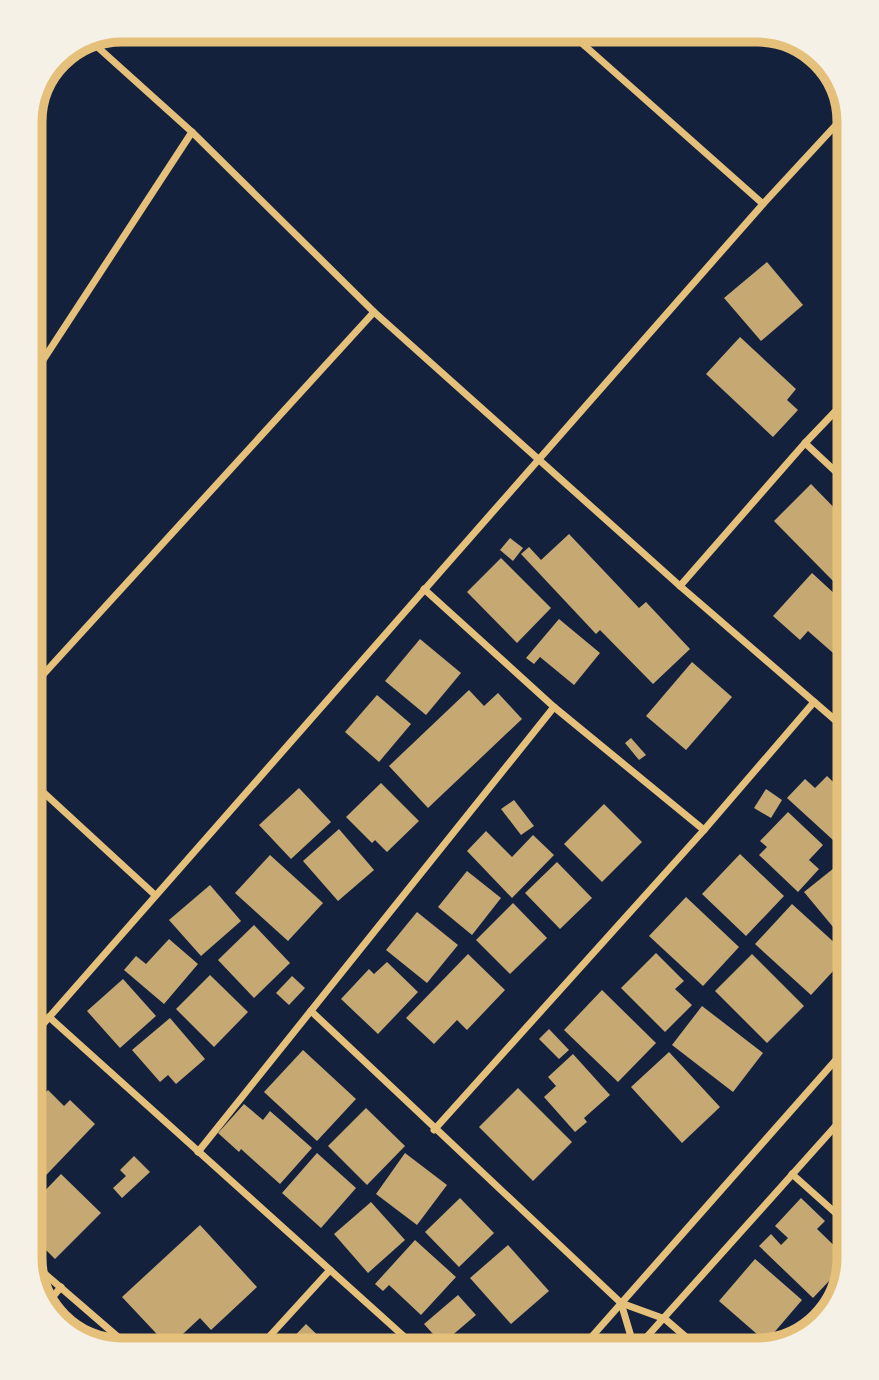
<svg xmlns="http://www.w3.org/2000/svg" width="879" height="1380" font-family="'Roboto Condensed',sans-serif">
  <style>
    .building { fill: #c6a872 }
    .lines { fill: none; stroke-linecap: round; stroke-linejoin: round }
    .minor { stroke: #e5c07b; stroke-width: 7 }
    .rim { fill: none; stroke: #e5c07b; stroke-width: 9 }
  </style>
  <rect width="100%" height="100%" fill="#14213d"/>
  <g class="building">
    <path d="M767,262L803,305L761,341L724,298Z"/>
    <path d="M740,337L796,389L787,400L798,410L773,437L706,374Z"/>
    <path d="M811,484L849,523V565L833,581L774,521Z"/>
    <path d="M569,534L639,608L646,602L690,649L653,684L600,630L596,634L521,554L529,547L541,560Z"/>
    <path d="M510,538L523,548L513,561L500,550Z"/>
    <path d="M501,558L551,608L517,643L467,592Z"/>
    <path d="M812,573L849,607V667L808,631L800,640L773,616Z"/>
    <path d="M559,619L600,653L574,685L540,657L534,664L526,658Z"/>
    <path d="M420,639L461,673L426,715L385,681Z"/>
    <path d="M692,662L732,697L686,750L646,716Z"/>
    <path d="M469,690L484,706L498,693L522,719L428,808L389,766Z"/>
    <path d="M377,695L411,724L379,762L345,732Z"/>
    <path d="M631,738L646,755L639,760L625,743Z"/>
    <path d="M827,776L849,797V823L833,840L787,798L805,779L815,788Z"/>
    <path d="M381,783L419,821L387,852L375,840L372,843L346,817Z"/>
    <path d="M299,788L331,822L291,859L259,825Z"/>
    <path d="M766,789L782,800L771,818L754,808Z"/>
    <path d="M514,800L534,826L521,835L501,809Z"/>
    <path d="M604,804L642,842L602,882L564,844Z"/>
    <path d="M788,812L823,845L809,860L819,869L798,892L759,855L767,847L760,841Z"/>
    <path d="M339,829L374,870L338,901L303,861Z"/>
    <path d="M486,831L512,857L533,835L554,855L512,898L467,851Z"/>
    <path d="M740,854L784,896L746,936L702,894Z"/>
    <path d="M270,855L323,903L288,941L235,893Z"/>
    <path d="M844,860L849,867V934L843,939L804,892Z"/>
    <path d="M557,862L592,898L560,929L525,893Z"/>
    <path d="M467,871L501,898L472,935L438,907Z"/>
    <path d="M210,885L241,921L201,956L169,920Z"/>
    <path d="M686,897L739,947L703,986L649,936Z"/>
    <path d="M513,903L547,938L510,974L476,940Z"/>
    <path d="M792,904L848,955L811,995L755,944Z"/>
    <path d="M417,912L458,945L427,983L386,950Z"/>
    <path d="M254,925L290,963L254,998L218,960Z"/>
    <path d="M169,939L198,964L164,1004L124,970L136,956L146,964Z"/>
    <path d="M656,953L684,981L675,989L692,1005L665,1032L621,988Z"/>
    <path d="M468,954L505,990L467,1030L457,1020L434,1044L406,1018Z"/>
    <path d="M752,954L804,1006L767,1043L715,991Z"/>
    <path d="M387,962L418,992L378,1034L341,999L369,969L374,974Z"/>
    <path d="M210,975L248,1012L214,1047L176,1009Z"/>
    <path d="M292,976L305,988L289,1005L276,993Z"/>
    <path d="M123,979L156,1016L120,1048L87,1011Z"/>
    <path d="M602,990L656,1043L618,1082L564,1030Z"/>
    <path d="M702,1006L763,1053L733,1092L672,1045Z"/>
    <path d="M170,1018L205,1059L176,1084L168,1075L160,1082L132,1050Z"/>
    <path d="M549,1029L569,1050L559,1059L539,1039Z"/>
    <path d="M303,1050L356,1099L317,1141L264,1092Z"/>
    <path d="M669,1052L720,1107L682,1143L631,1087Z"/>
    <path d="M573,1054L610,1095L584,1118L587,1122L575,1132L544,1097L556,1086L548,1077Z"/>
    <path d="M518,1088L572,1142L533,1181L479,1127Z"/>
    <path d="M48,1090L64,1106L70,1100L95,1124L30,1192V1109Z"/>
    <path d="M244,1104L263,1120L270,1111L312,1148L280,1184L241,1149L239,1152L218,1133Z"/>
    <path d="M366,1108L405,1146L367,1185L328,1146Z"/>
    <path d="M317,1153L356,1188L321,1228L282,1193Z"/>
    <path d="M405,1153L447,1185L417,1225L376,1194Z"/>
    <path d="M134,1156L150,1172L122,1198L113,1188L126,1176L120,1170Z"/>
    <path d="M61,1174L101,1213L55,1259L30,1234V1206Z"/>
    <path d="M460,1198L494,1233L459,1267L425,1232Z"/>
    <path d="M801,1198L825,1221L817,1229L849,1260L813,1298L759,1246L771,1234L781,1245L788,1238L775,1226Z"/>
    <path d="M371,1202L405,1240L368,1273L334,1234Z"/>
    <path d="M200,1225L257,1287L211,1330L200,1318L169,1347L122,1297Z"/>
    <path d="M415,1240L456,1277L421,1315L389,1285L383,1291L375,1284Z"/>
    <path d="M508,1245L549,1291L511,1324L470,1278Z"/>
    <path d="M755,1259L802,1300L766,1342L719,1301Z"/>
    <path d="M841,1285L834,1309L831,1312L824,1306Z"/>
    <path d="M458,1295L476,1315L442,1344L424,1324Z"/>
    <path d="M817,1311L824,1318L798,1341L782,1344Z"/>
    <path d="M306,1324L333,1350H281Z"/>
  </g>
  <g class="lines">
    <g class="minor">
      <path d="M567,30L763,204"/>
      <path d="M92,42L192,132L374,312L680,586L849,732"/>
      <path d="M585,46L600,30"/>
      <path d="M30,380L192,132"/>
      <path d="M805,443L849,484"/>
      <path d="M680,586L805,443L849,397"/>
      <path d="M424,589L554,707L704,830"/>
      <path d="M30,689L374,312"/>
      <path d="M30,780L155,895"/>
      <path d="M311,1011L621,1303L665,1319L701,1350"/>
      <path d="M49,1017L419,1350"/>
      <path d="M30,1039L763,204L847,113"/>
      <path d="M434,1130L704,830L814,702"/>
      <path d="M198,1152L554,707"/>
      <path d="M792,1174L849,1225"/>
      <path d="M30,1261L133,1350"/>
      <path d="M621,1303L635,1350"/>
      <path d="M45,1306L61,1287"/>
      <path d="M257,1350L330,1270"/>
      <path d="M580,1350L849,1045"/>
      <path d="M635,1350L849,1111"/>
    </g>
  </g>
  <path d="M0 0H879V1380H0ZM122 42H757A80 80 0 0 1 837 122V1258A80 80 0 0 1 757 1338H122A80 80 0 0 1 42 1258V122A80 80 0 0 1 122 42Z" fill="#f6f1e7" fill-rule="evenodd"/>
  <path class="rim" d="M122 42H757A80 80 0 0 1 837 122V1258A80 80 0 0 1 757 1338H122A80 80 0 0 1 42 1258V122A80 80 0 0 1 122 42Z"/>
</svg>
